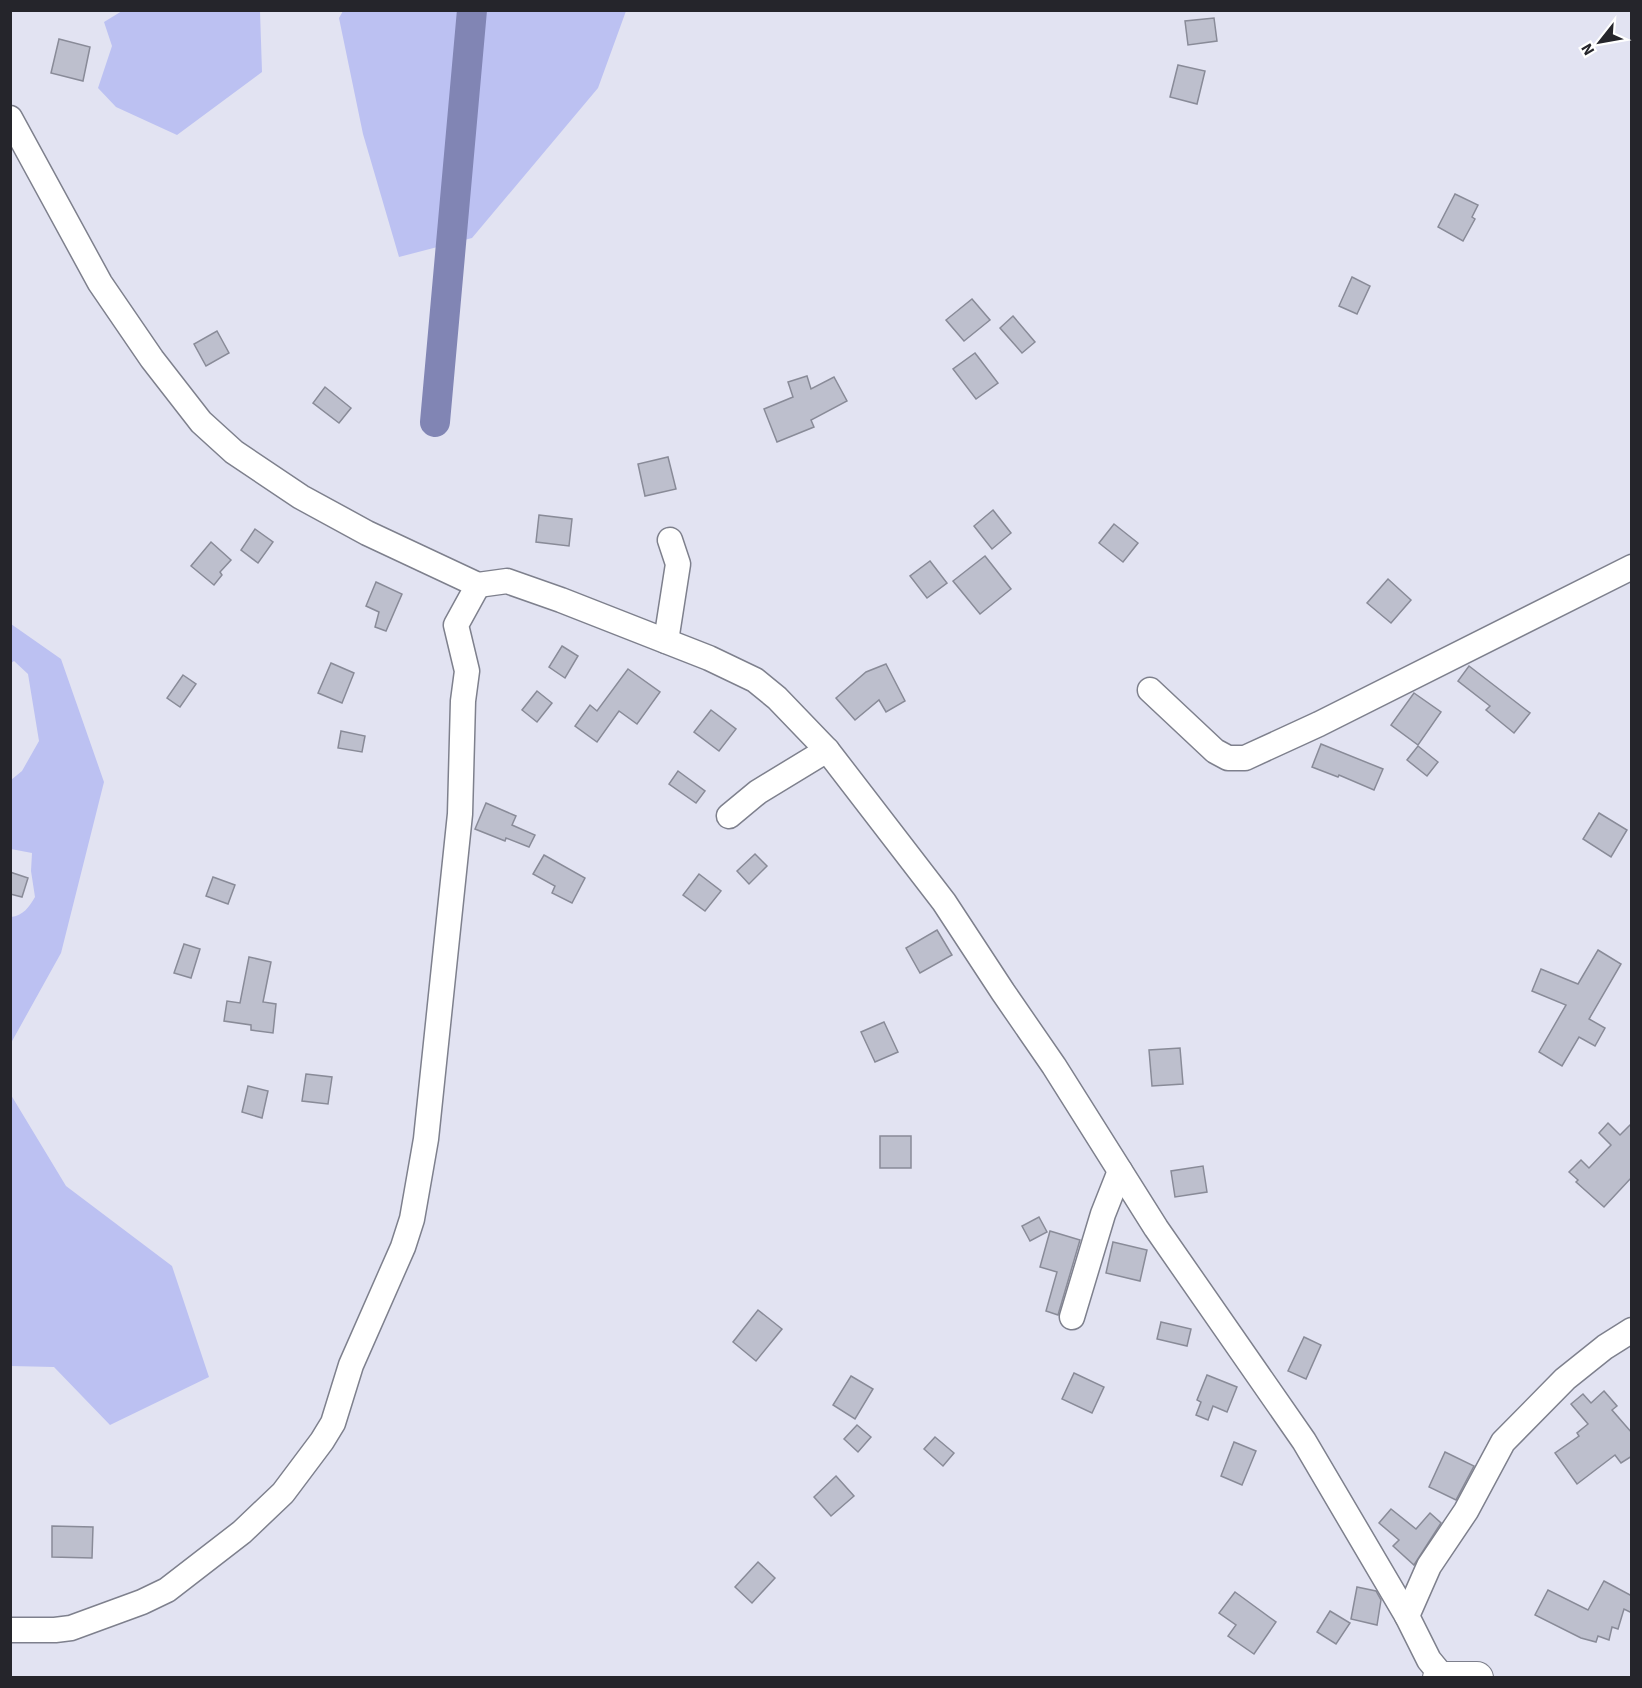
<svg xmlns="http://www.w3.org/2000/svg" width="1642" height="1688" font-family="'Source Sans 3',sans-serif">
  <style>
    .green { fill: #bcc1f2 }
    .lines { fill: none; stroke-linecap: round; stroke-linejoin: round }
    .river { stroke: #8185b4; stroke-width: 30 }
    .building { fill: #bdbfcd; stroke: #898b98; stroke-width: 1.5 }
    .minor-casing { stroke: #7e808d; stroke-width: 27 }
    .major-casing { stroke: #7e808d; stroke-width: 34 }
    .minor { stroke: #fff; stroke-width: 24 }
    .major { stroke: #fff; stroke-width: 32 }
  </style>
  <rect width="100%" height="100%" fill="#e2e3f2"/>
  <g class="green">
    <path d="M122,11H260L262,72L177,135L116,107L98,88L112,46L104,22Z"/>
    <path d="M343,11V10L626,11L598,88L472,238L399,257L363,134L339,18Z"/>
    <path d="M11,624L61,659L104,782L61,953L11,1043V917C23,916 29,907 35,897L31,871L32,853L11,849V780L22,771L39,741L28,674L14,661L11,663Z"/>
    <path d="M11,1095L66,1186L172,1266L209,1377L110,1425L54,1367L11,1366Z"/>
  </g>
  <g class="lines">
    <path class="river" d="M435,422L472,10"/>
  </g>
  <g class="building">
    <path d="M1214,18L1217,41L1188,45L1185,21Z"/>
    <path d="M59,39L90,47L83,81L51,73Z"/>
    <path d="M1178,65L1205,71L1197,104L1170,97Z"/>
    <path d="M1455,194L1478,205L1472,217L1475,219L1463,241L1438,227Z"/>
    <path d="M1352,277L1370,286L1357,314L1339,306Z"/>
    <path d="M972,299L990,320L964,341L946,320Z"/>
    <path d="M1013,316L1035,342L1022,353L1000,328Z"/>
    <path d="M217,331L229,353L206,366L194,344Z"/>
    <path d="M975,353L998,383L976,399L953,369Z"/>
    <path d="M807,376L811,389L834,377L847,401L811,420L814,427L777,442L764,409L793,397L788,382Z"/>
    <path d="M325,387L351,408L339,423L313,403Z"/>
    <path d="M668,457L676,489L645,496L638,464Z"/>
    <path d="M993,510L1011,533L992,549L974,526Z"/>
    <path d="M539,515L572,519L569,546L536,542Z"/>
    <path d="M1114,524L1138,543L1123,562L1099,543Z"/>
    <path d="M255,529L273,542L258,563L241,550Z"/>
    <path d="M211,542L231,560L220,572L222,575L214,585L191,566Z"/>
    <path d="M985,556L1011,589L980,614L953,581Z"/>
    <path d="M930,561L947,583L927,598L910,576Z"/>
    <path d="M1388,579L1411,600L1391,623L1367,603Z"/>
    <path d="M376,582L402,594L386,631L375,627L379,612L366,606Z"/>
    <path d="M562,646L578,656L565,678L549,667Z"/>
    <path d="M331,663L354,673L342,703L318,693Z"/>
    <path d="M886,664L905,701L886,712L879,700L855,720L836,698L866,672Z"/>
    <path d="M1469,666L1530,713L1514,733L1486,710L1490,706L1458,681Z"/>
    <path d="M628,669L660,692L637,724L619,711L597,742L575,726L590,705L597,711Z"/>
    <path d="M183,675L196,684L180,707L167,698Z"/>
    <path d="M537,691L552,703L537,722L522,710Z"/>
    <path d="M1414,693L1441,712L1418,745L1391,725Z"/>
    <path d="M711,710L736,729L719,751L694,732Z"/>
    <path d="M341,731L365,736L362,752L338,748Z"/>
    <path d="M1321,744L1383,769L1374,790L1339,775L1338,777L1312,767Z"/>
    <path d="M1418,746L1438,762L1427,776L1407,760Z"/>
    <path d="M678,771L705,791L696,803L669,784Z"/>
    <path d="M486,803L516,816L512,825L535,835L529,847L506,838L505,841L475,829Z"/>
    <path d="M1599,813L1627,830L1611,857L1583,839Z"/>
    <path d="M755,854L767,866L749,884L737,871Z"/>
    <path d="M544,855L585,878L572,903L552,893L555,886L533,874Z"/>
    <path d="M10,872L28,878L22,897L10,894Z"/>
    <path d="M699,874L721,891L705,911L683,895Z"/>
    <path d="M213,877L235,885L228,904L206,896Z"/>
    <path d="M937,930L952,955L920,973L906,948Z"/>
    <path d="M184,944L200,949L191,978L174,973Z"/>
    <path d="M1598,950L1621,964L1589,1019L1605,1028L1595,1046L1579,1037L1562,1066L1539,1052L1566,1005L1532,991L1541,969L1578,984Z"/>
    <path d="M249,957L271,962L263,1002L276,1004L273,1033L251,1030V1025L224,1021L227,1001L240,1003Z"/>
    <path d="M884,1022L898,1052L875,1062L861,1032Z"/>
    <path d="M1180,1048L1183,1084L1152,1086L1149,1050Z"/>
    <path d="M306,1074L332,1077L328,1104L302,1101Z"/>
    <path d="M248,1086L268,1091L262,1118L242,1112Z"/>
    <path d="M1608,1123L1620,1135L1632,1123V1177L1604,1207L1576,1182L1578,1180L1569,1172L1581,1160L1589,1168L1611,1145L1599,1133Z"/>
    <rect x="880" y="1136" width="31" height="32"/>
    <path d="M1203,1166L1207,1192L1175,1197L1171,1171Z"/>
    <path d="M1039,1217L1047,1232L1030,1241L1022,1226Z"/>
    <path d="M1050,1231L1080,1240L1058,1315L1046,1311L1057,1272L1040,1267Z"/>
    <path d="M1113,1242L1147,1250L1140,1281L1106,1273Z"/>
    <path d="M758,1310L782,1329L756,1361L733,1342Z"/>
    <path d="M1161,1322L1191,1329L1187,1346L1157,1339Z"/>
    <path d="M1304,1337L1321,1345L1306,1379L1288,1371Z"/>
    <path d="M1074,1373L1104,1387L1092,1413L1062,1399Z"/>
    <path d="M1207,1375L1237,1387L1227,1412L1213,1406L1208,1420L1196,1415L1201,1402L1197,1400Z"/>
    <path d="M851,1376L873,1389L855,1419L833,1405Z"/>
    <path d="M1604,1391L1617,1406L1612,1410L1632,1433V1456L1621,1463L1615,1455L1577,1484L1555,1453L1579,1436L1577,1433L1588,1424L1571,1404L1583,1394L1591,1403Z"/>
    <path d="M857,1425L871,1437L858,1452L844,1439Z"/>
    <path d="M935,1437L954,1453L943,1466L924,1449Z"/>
    <path d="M1234,1442L1256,1451L1242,1485L1221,1476Z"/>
    <path d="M1445,1452L1474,1466L1456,1500L1429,1487Z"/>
    <path d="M836,1476L854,1496L831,1516L814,1497Z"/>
    <path d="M1391,1509L1416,1529L1430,1513L1441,1523L1414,1565L1393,1546L1399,1540L1379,1523Z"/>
    <path d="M52,1526L93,1527L92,1558L52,1557Z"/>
    <path d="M758,1562L775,1578L752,1603L735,1587Z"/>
    <path d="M1604,1581L1632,1596V1613L1624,1609L1618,1629L1612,1627L1609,1640L1598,1636L1596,1642L1581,1638L1535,1615L1548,1590L1588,1610Z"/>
    <path d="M1357,1587L1376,1591L1381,1600L1377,1625L1351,1619Z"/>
    <path d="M1235,1592L1276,1622L1254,1654L1228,1636L1236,1625L1219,1613Z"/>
    <path d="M1330,1611L1350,1623L1336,1644L1317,1632Z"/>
  </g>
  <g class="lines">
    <defs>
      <g id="minor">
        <path d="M10,118L100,283L152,359L201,422L234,452L301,497L367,533L478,585L507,581L561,600L709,658L755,680L777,698L827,750L944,902L1003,992L1054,1066L1156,1228L1304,1441L1407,1616L1429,1660L1443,1677"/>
        <path d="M666,641L678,564L670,540"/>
        <path d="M1150,690L1215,751L1228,758H1245L1319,724L1632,567"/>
        <path d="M729,816L758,792L827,750"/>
        <path d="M1072,1317L1103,1214L1120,1171"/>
        <path d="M1407,1616L1429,1566L1466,1511L1503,1442L1565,1379L1605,1347L1632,1330"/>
        <path d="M10,1630H55L71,1628L142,1602L167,1590L242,1532L283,1493L322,1441L333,1423L351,1365L403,1247L412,1219L426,1139L460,814L463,701L467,671L456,625L478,585"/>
      </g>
      <path id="major" d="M1439,1678H1477"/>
    </defs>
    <use href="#minor" class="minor-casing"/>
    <use href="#major" class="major-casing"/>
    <use href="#minor" class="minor"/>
    <use href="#major" class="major"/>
  </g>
  <rect width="1642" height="1688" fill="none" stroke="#25252b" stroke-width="24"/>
  <g transform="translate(1600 42) rotate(239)" stroke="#ffffff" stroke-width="4.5" paint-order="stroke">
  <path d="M0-4.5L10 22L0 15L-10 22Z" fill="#25252b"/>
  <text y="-9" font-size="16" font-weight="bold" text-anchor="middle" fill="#25252b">N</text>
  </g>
</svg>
